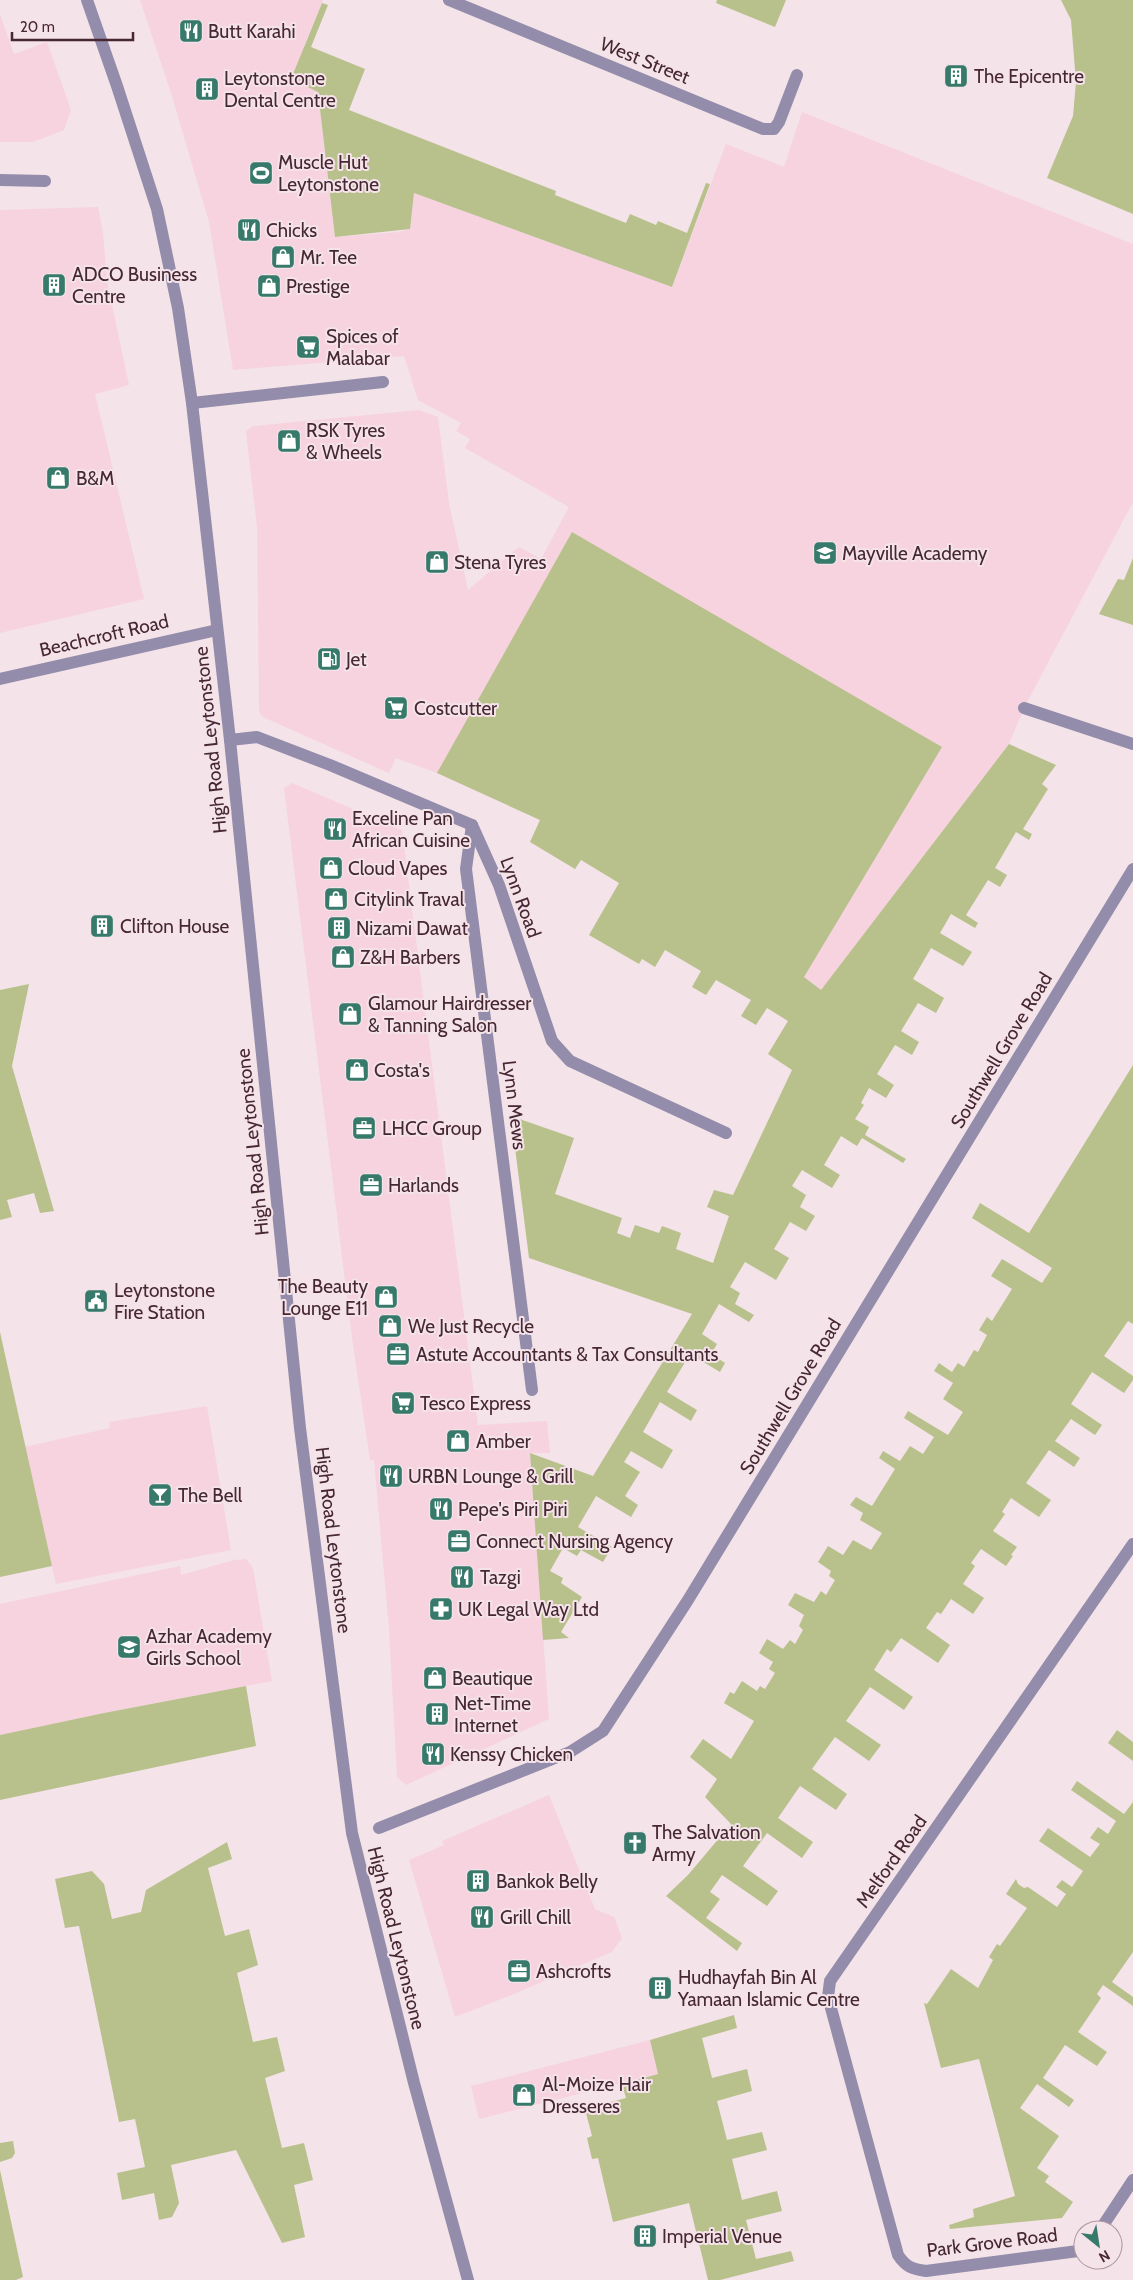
<svg xmlns="http://www.w3.org/2000/svg" width="1133" height="2280" font-family="Cabin,sans-serif">
  <style>
    .built { fill: #f7d3df }
    .green { fill: #b8c18b }
    .lines { fill: none; stroke-linecap: round; stroke-linejoin: round }
    .minor { stroke: #938caa; stroke-width: 12 }
    .labels { text-anchor: middle; stroke-width: 4; stroke-linejoin: round; paint-order: stroke }
    .poi-label { font-size: 19px; fill: #462732; stroke: #f4e3e9; text-anchor: start }
    .street-label { font-size: 19px; fill: #462732; stroke: #f4e3e9 }
  </style>
  <rect width="100%" height="100%" fill="#f4e3e9"/>
  <g class="built">
    <path d="M140,0H323L303,48L318,92L335,237L399,232L410,229L414,193L672,287L726,144L784,167L802,112L1133,244V502L1024,708L1009,744L821,990L804,977L532,816L437,773L396,758L389,773L263,717L259,712L257,527L246,431L253,426L419,410L438,417L449,503L468,590L519,547L541,559L569,507L465,448L470,439L456,431L461,423L418,400L404,356L233,370L209,222L171,93Z"/>
    <path d="M0,14L14,54L47,42L71,110L64,130L33,142H0Z"/>
    <path d="M98,207L103,233L107,281L129,385L95,394L144,599L0,633V210Z"/>
    <path d="M292,783L402,830L478,1425L547,1421L550,1453H530L549,1719L406,1785L397,1777L389,1629L374,1460H370L353,1345L284,788Z"/>
    <path d="M207,1406L231,1550L56,1584L24,1447L110,1428L109,1422Z"/>
    <path d="M246,1559L253,1568L272,1681L104,1713L0,1735V1604L180,1566L181,1575L234,1560Z"/>
    <path d="M549,1795L595,1909L614,1917L622,1938L612,1952L509,1996L455,2017L409,1860L444,1845L442,1841Z"/>
    <path d="M650,2040L658,2074L479,2119L471,2086Z"/>
  </g>
  <g class="green">
    <path d="M717,0H786L775,27L716,3Z"/>
    <path d="M1061,0H1133V214L1047,178L1073,116L1076,82L1071,20Z"/>
    <path d="M322,3L328,5L311,47L365,69L349,110L556,191L555,195L626,223L630,214L656,225L658,221L687,233L706,183L710,184L672,287L414,193L410,229L335,237L318,92L291,79Z"/>
    <path d="M572,532L942,747L804,977L821,990L1009,744L1056,765L1042,784L1048,789L1023,829L1032,834L1029,840L1016,832L995,868L1007,875L1000,887L988,880L966,915L978,923L975,928L951,914L940,933L972,952L963,966L931,948L913,979L944,998L936,1013L918,1003L901,1031L919,1042L912,1055L895,1045L877,1074L894,1085L886,1098L869,1088L861,1103L864,1105L855,1119L869,1127L865,1135L906,1159L903,1163L862,1138L857,1146L841,1136L824,1165L840,1175L832,1188L802,1170L792,1186L806,1195L800,1207L815,1216L806,1231L790,1222L774,1249L789,1258L776,1280L745,1262L730,1287L740,1293L735,1304L754,1315L749,1322L719,1304L702,1334L717,1344L711,1354L725,1363L720,1372L690,1354L667,1392L697,1410L691,1421L660,1402L643,1432L673,1450L662,1469L631,1451L624,1462L640,1472L625,1496L638,1505L631,1517L596,1496L578,1527L612,1547L603,1562L581,1550L577,1556L563,1548L550,1571L563,1578L561,1583L582,1597L561,1632L569,1638L543,1640L530,1453L593,1476L692,1314L529,1258L511,1116L574,1138L555,1194L622,1218L617,1233L630,1238L635,1225L659,1233L662,1226L681,1233L676,1249L713,1263L729,1216L707,1207L714,1190L733,1195L792,1070L768,1054L788,1021L767,1008L756,1025L741,1016L751,1000L716,980L706,995L692,987L701,971L665,950L655,967L642,959L639,964L589,935L619,883L581,860L575,869L530,842L540,820L437,773Z"/>
    <path d="M1133,558V625L1099,614L1118,579L1124,580Z"/>
    <path d="M29,984L12,1066L54,1211L40,1213L34,1193L7,1200L12,1217L0,1220V990Z"/>
    <path d="M1133,1065V1324L1128,1321L1104,1356L1133,1376V1380L1124,1393L1092,1372L1071,1404L1102,1425L1095,1435L1071,1419L1055,1441L1080,1458L1074,1467L1049,1450L1026,1483L1051,1500L1039,1517L1011,1498L1002,1512L1005,1514L993,1531L1017,1547L1011,1555L1013,1556L1006,1566L981,1549L971,1563L975,1566L963,1584L984,1598L973,1614L951,1599L941,1614L937,1612L926,1628L950,1645L938,1663L901,1638L891,1652L887,1649L874,1670L913,1697L904,1710L870,1687L846,1721L881,1745L869,1761L835,1737L812,1769L847,1794L836,1810L800,1786L778,1818L813,1842L802,1858L767,1833L743,1866L778,1891L767,1906L722,1875L710,1892L720,1899L706,1918L742,1943L737,1951L666,1896L688,1875L731,1824L705,1797L717,1779L690,1757L703,1739L731,1759L754,1721L724,1703L730,1692L734,1694L742,1681L757,1691L760,1686L765,1689L775,1673L769,1669L773,1662L759,1653L767,1639L783,1649L790,1640L795,1644L803,1630L799,1626L804,1615L788,1605L795,1593L814,1602L821,1591L826,1595L835,1580L829,1576L831,1571L818,1562L828,1546L843,1555L853,1540L871,1550L882,1533L860,1520L863,1513L850,1505L856,1497L872,1506L895,1469L879,1458L883,1451L900,1461L910,1446L923,1454L934,1437L904,1418L908,1411L948,1435L963,1412L943,1399L953,1383L934,1371L939,1363L952,1372L958,1363L964,1367L974,1350L978,1352L987,1335L979,1330L987,1317L992,1321L1012,1289L991,1276L1002,1259L1042,1283L1052,1268L972,1218L980,1203L1029,1233Z"/>
    <path d="M0,1332L52,1566L0,1577Z"/>
    <path d="M246,1686L256,1746L0,1800V1735L104,1713Z"/>
    <path d="M1117,1730L1133,1742V1761L1108,1743Z"/>
    <path d="M1077,1781L1124,1814L1133,1802V1952L1112,1982L1133,1997V2006L1103,1985L1097,1994L1101,1998L1078,2032L1107,2052L1097,2066L1065,2045L1043,2078L1074,2100L1069,2107L1037,2084L1020,2108L1059,2136L1037,2168L1049,2176L1045,2182L1073,2202L1062,2218L950,2229L949,2225L974,2217L973,2209L1015,2196L979,2059L941,2068L924,2003L927,2004L951,1969L978,1988L993,1960L989,1957L997,1944L1000,1946L1027,1908L1006,1894L1016,1879L1018,1884L1024,1888L1028,1887L1057,1907L1066,1894L1056,1887L1062,1880L1072,1887L1083,1871L1039,1841L1048,1828L1090,1857L1100,1844L1090,1838L1098,1827L1108,1834L1116,1821L1071,1790Z"/>
    <path d="M227,1842L232,1859L208,1868L225,1936L249,1929L258,1965L237,1973L253,2042L277,2037L285,2071L265,2078L282,2148L304,2143L313,2180L294,2185L305,2237L282,2243L236,2150L171,2165L179,2203L172,2217L159,2220L154,2193L122,2200L117,2173L145,2167L135,2119L119,2122L79,1926L65,1928L55,1879L92,1871L104,1884L112,1919L141,1912L146,1890Z"/>
    <path d="M734,2015L737,2028L702,2038L712,2078L747,2069L752,2091L717,2101L727,2140L762,2132L767,2150L732,2159L742,2200L777,2191L782,2211L746,2220L756,2259L791,2251L794,2261L720,2280H708L689,2203L613,2222L598,2158L592,2159L587,2138L592,2136L585,2109L626,2098L622,2084L658,2074L650,2040Z"/>
    <path d="M13,2141L15,2153L12,2158L0,2162V2143Z"/>
    <path d="M0,2170L23,2277L16,2280H0Z"/>
  </g>
  <g class="lines">
    <g class="minor">
      <path d="M87,0L117,86L157,209L178,308L192,403L230,740L300,1428L352,1833L414,2083L468,2280"/>
      <path d="M449,0L763,129H774L779,122L797,75"/>
      <path d="M0,180L45,181"/>
      <path d="M192,403L383,382"/>
      <path d="M0,679L217,630"/>
      <path d="M1024,708L1133,744"/>
      <path d="M230,740L257,737L330,765L472,825L499,885L552,1041L570,1061L726,1133"/>
      <path d="M472,825L466,869L532,1390"/>
      <path d="M379,1828L570,1752L603,1731L688,1600L1133,869"/>
      <path d="M1100,2230L1133,2180"/>
      <path d="M1083,2248L1078,2251L926,2271C912,2269 906,2267 898,2255L828,1997L830,1981L1133,1544"/>
    </g>
  </g>
  <defs>
    <symbol id="restaurant-square" viewBox="-11 -11 22 22"><rect x="-9" y="-9" width="18" height="18" rx="4" fill="#37796a" stroke="#f4e3e9"/><path d="M-5-6h1v4h1v-4h1v4h1v-4h1v5L-1.5 .5V6h-2V.5L-5-1ZM5-6V6H3V1.5H1.5Q1.5-4 5-6Z" fill="#fff"/></symbol>
    <symbol id="building-square" viewBox="-11 -11 22 22"><rect x="-9" y="-9" width="18" height="18" rx="4" fill="#37796a" stroke="#f4e3e9"/><path d="M-4-6H4V6H1V3H-1V6H-4ZM-2.5-4.3h1.7v1.8h-1.7ZM.8-4.3h1.7v1.8H.8ZM-2.5-1h1.7V.8h-1.7ZM.8-1h1.7V.8H.8Z" fill="#fff"/></symbol>
    <symbol id="stadium-square" viewBox="-11 -11 22 22"><rect x="-9" y="-9" width="18" height="18" rx="4" fill="#37796a" stroke="#f4e3e9"/><path d="M0-5a6.5 5 0 1 0 0 10a6.5 5 0 1 0 0-10ZM-3.5-1.8h7v3.6h-7Z" fill="#fff"/></symbol>
    <symbol id="shop-square" viewBox="-11 -11 22 22"><rect x="-9" y="-9" width="18" height="18" rx="4" fill="#37796a" stroke="#f4e3e9"/><path d="M-5-2.5h2.3a2.7 3.5 0 0 1 5.4 0H5L5.5 6h-11ZM-1.5-2.5h3a1.5 2.3 0 0 0-3 0Z" fill="#fff"/></symbol>
    <symbol id="supermarket-square" viewBox="-11 -11 22 22"><rect x="-9" y="-9" width="18" height="18" rx="4" fill="#37796a" stroke="#f4e3e9"/><path d="M-6-5.5h2.5l.6 2H6L4.5 2H-2.5L-4.4-4H-6ZM-1.5 3.2a1.3 1.3 0 1 0 .1 0ZM3 3.2a1.3 1.3 0 1 0 .1 0Z" fill="#fff"/></symbol>
    <symbol id="school-square" viewBox="-11 -11 22 22"><rect x="-9" y="-9" width="18" height="18" rx="4" fill="#37796a" stroke="#f4e3e9"/><path d="M0-5L7-2L0 1L-7-2ZM-4 1L0 2.5L4 1V4Q0 6-4 4Z" fill="#fff"/></symbol>
    <symbol id="fuel-square" viewBox="-11 -11 22 22"><rect x="-9" y="-9" width="18" height="18" rx="4" fill="#37796a" stroke="#f4e3e9"/><path d="M-5.5-6h7V0h2V4h1.3V-2.5L3-4.5l.8-.8L6-3V5H2.5V1h-1V6h-7ZM-4.2-4.7v3.2H.2V-4.7Z" fill="#fff"/></symbol>
    <symbol id="office-square" viewBox="-11 -11 22 22"><rect x="-9" y="-9" width="18" height="18" rx="4" fill="#37796a" stroke="#f4e3e9"/><path d="M-6-3h4V-5.5h4V-3h4V5H-6ZM-1-4.5V-3h2v-1.5ZM-6 0V1H6V0Z" fill="#fff"/></symbol>
    <symbol id="civic-square" viewBox="-11 -11 22 22"><rect x="-9" y="-9" width="18" height="18" rx="4" fill="#37796a" stroke="#f4e3e9"/><path d="M-.6-6.5H3V-4.5H.6V-3L4-1V1h2V6H-6V1h2V-1L-.6-3ZM-1.2 2.5V6h2.4V2.5Z" fill="#fff"/></symbol>
    <symbol id="bar-square" viewBox="-11 -11 22 22"><rect x="-9" y="-9" width="18" height="18" rx="4" fill="#37796a" stroke="#f4e3e9"/><path d="M-6-5H6L.8 .8V4.5H3.5V6h-7V4.5H-.8V.8Z" fill="#fff"/></symbol>
    <symbol id="pharmacy-square" viewBox="-11 -11 22 22"><rect x="-9" y="-9" width="18" height="18" rx="4" fill="#37796a" stroke="#f4e3e9"/><path d="M-2-6h4v4h4v4h-4v4h-4v-4h-4v-4h4Z" fill="#fff"/></symbol>
    <symbol id="church-square" viewBox="-11 -11 22 22"><rect x="-9" y="-9" width="18" height="18" rx="4" fill="#37796a" stroke="#f4e3e9"/><path d="M-1.2-6h2.4v3.5h3.3v2.4h-3.3V6h-2.4V-.1h-3.3v-2.4h3.3Z" fill="#fff"/></symbol>
  </defs>
  <g fill-rule="evenodd">
    <use href="#restaurant-square" x="177" y="17" width="28" height="28"/>
    <use href="#building-square" x="942" y="62" width="28" height="28"/>
    <use href="#building-square" x="193" y="75" width="28" height="28"/>
    <use href="#stadium-square" x="247" y="159" width="28" height="28"/>
    <use href="#restaurant-square" x="235" y="216" width="28" height="28"/>
    <use href="#shop-square" x="269" y="243" width="28" height="28"/>
    <use href="#building-square" x="40" y="271" width="28" height="28"/>
    <use href="#shop-square" x="255" y="272" width="28" height="28"/>
    <use href="#supermarket-square" x="294" y="333" width="28" height="28"/>
    <use href="#shop-square" x="275" y="427" width="28" height="28"/>
    <use href="#shop-square" x="44" y="464" width="28" height="28"/>
    <use href="#school-square" x="811" y="539" width="28" height="28"/>
    <use href="#shop-square" x="423" y="548" width="28" height="28"/>
    <use href="#fuel-square" x="315" y="645" width="28" height="28"/>
    <use href="#supermarket-square" x="382" y="694" width="28" height="28"/>
    <use href="#restaurant-square" x="321" y="815" width="28" height="28"/>
    <use href="#shop-square" x="317" y="854" width="28" height="28"/>
    <use href="#shop-square" x="322" y="885" width="28" height="28"/>
    <use href="#building-square" x="88" y="912" width="28" height="28"/>
    <use href="#building-square" x="325" y="914" width="28" height="28"/>
    <use href="#shop-square" x="329" y="943" width="28" height="28"/>
    <use href="#shop-square" x="336" y="1000" width="28" height="28"/>
    <use href="#shop-square" x="343" y="1056" width="28" height="28"/>
    <use href="#office-square" x="350" y="1114" width="28" height="28"/>
    <use href="#office-square" x="357" y="1171" width="28" height="28"/>
    <use href="#shop-square" x="372" y="1283" width="28" height="28"/>
    <use href="#civic-square" x="82" y="1287" width="28" height="28"/>
    <use href="#shop-square" x="376" y="1312" width="28" height="28"/>
    <use href="#office-square" x="384" y="1340" width="28" height="28"/>
    <use href="#supermarket-square" x="389" y="1389" width="28" height="28"/>
    <use href="#shop-square" x="444" y="1427" width="28" height="28"/>
    <use href="#restaurant-square" x="377" y="1462" width="28" height="28"/>
    <use href="#bar-square" x="146" y="1481" width="28" height="28"/>
    <use href="#restaurant-square" x="427" y="1495" width="28" height="28"/>
    <use href="#office-square" x="445" y="1527" width="28" height="28"/>
    <use href="#restaurant-square" x="448" y="1563" width="28" height="28"/>
    <use href="#pharmacy-square" x="427" y="1595" width="28" height="28"/>
    <use href="#school-square" x="115" y="1633" width="28" height="28"/>
    <use href="#shop-square" x="421" y="1664" width="28" height="28"/>
    <use href="#building-square" x="423" y="1700" width="28" height="28"/>
    <use href="#restaurant-square" x="419" y="1740" width="28" height="28"/>
    <use href="#church-square" x="621" y="1829" width="28" height="28"/>
    <use href="#building-square" x="464" y="1867" width="28" height="28"/>
    <use href="#restaurant-square" x="468" y="1903" width="28" height="28"/>
    <use href="#office-square" x="505" y="1957" width="28" height="28"/>
    <use href="#building-square" x="646" y="1974" width="28" height="28"/>
    <use href="#shop-square" x="510" y="2081" width="28" height="28"/>
    <use href="#building-square" x="631" y="2222" width="28" height="28"/>
  </g>
  <g class="labels">
    <g class="poi-label">
      <text x="208" y="38">Butt Karahi</text>
      <text x="974" y="83">The Epicentre</text>
      <text x="224" y="85">Leytonstone<tspan x="224" dy="22">Dental Centre</tspan></text>
      <text x="278" y="169">Muscle Hut<tspan x="278" dy="22">Leytonstone</tspan></text>
      <text x="266" y="237">Chicks</text>
      <text x="300" y="264">Mr. Tee</text>
      <text x="72" y="281">ADCO Business<tspan x="72" dy="22">Centre</tspan></text>
      <text x="286" y="293">Prestige</text>
      <text x="326" y="343">Spices of<tspan x="326" dy="22">Malabar</tspan></text>
      <text x="306" y="437">RSK Tyres<tspan x="306" dy="22">&amp; Wheels</tspan></text>
      <text x="76" y="485">B&amp;M</text>
      <text x="842" y="560">Mayville Academy</text>
      <text x="454" y="569">Stena Tyres</text>
      <text x="346" y="666">Jet</text>
      <text x="414" y="715">Costcutter</text>
      <text x="352" y="825">Exceline Pan<tspan x="352" dy="22">African Cuisine</tspan></text>
      <text x="348" y="875">Cloud Vapes</text>
      <text x="354" y="906">Citylink Traval</text>
      <text x="120" y="933">Clifton House</text>
      <text x="356" y="935">Nizami Dawat</text>
      <text x="360" y="964">Z&amp;H Barbers</text>
      <text x="368" y="1010">Glamour Hairdresser<tspan x="368" dy="22">&amp; Tanning Salon</tspan></text>
      <text x="374" y="1077">Costa's</text>
      <text x="382" y="1135">LHCC Group</text>
      <text x="388" y="1192">Harlands</text>
      <text x="368" y="1293" text-anchor="end">The Beauty<tspan x="368" dy="22">Lounge E11</tspan></text>
      <text x="114" y="1297">Leytonstone<tspan x="114" dy="22">Fire Station</tspan></text>
      <text x="408" y="1333">We Just Recycle</text>
      <text x="416" y="1361">Astute Accountants &amp; Tax Consultants</text>
      <text x="420" y="1410">Tesco Express</text>
      <text x="476" y="1448">Amber</text>
      <text x="408" y="1483">URBN Lounge &amp; Grill</text>
      <text x="178" y="1502">The Bell</text>
      <text x="458" y="1516">Pepe's Piri Piri</text>
      <text x="476" y="1548">Connect Nursing Agency</text>
      <text x="480" y="1584">Tazgi</text>
      <text x="458" y="1616">UK Legal Way Ltd</text>
      <text x="146" y="1643">Azhar Academy<tspan x="146" dy="22">Girls School</tspan></text>
      <text x="452" y="1685">Beautique</text>
      <text x="454" y="1710">Net-Time<tspan x="454" dy="22">Internet</tspan></text>
      <text x="450" y="1761">Kenssy Chicken</text>
      <text x="652" y="1839">The Salvation<tspan x="652" dy="22">Army</tspan></text>
      <text x="496" y="1888">Bankok Belly</text>
      <text x="500" y="1924">Grill Chill</text>
      <text x="536" y="1978">Ashcrofts</text>
      <text x="678" y="1984">Hudhayfah Bin Al<tspan x="678" dy="22">Yamaan Islamic Centre</tspan></text>
      <text x="542" y="2091">Al-Moize Hair<tspan x="542" dy="22">Dresseres</tspan></text>
      <text x="662" y="2243">Imperial Venue</text>
    </g>
    <g class="street-label">
      <text transform="translate(645 60) rotate(22)" y="7">West Street</text>
      <text transform="translate(104 635) rotate(-13)" y="7">Beachcroft Road</text>
      <text transform="translate(210 740) rotate(-96)" y="7">High Road Leytonstone</text>
      <text transform="translate(521 897) rotate(70)" y="7">Lynn Road</text>
      <text transform="translate(1001 1050) rotate(-59)" y="7">Southwell Grove Road</text>
      <text transform="translate(515 1105) rotate(83)" y="7">Lynn Mews</text>
      <text transform="translate(252 1142) rotate(-96)" y="7">High Road Leytonstone</text>
      <text transform="translate(790 1396) rotate(-59)" y="7">Southwell Grove Road</text>
      <text transform="translate(334 1540) rotate(83)" y="7">High Road Leytonstone</text>
      <text transform="translate(891 1861) rotate(-55)" y="7">Melford Road</text>
      <text transform="translate(397 1938) rotate(76)" y="7">High Road Leytonstone</text>
      <text transform="translate(992 2242) rotate(-7)" y="7">Park Grove Road</text>
    </g>
  </g>
  <g transform="translate(1098 2245) rotate(150)"><circle r="24" fill="#f4e3e9" stroke="#ae98a0"/>
  <path d="M0-4L9 19L0 12L-9 19Z" fill="#37796a"/>
  <text y="-8" font-size="14" font-weight="bold" text-anchor="middle" fill="#462732">N</text>
  </g>
  <path d="M12 32v8h121v-8" fill="none" stroke="#462732" stroke-width="2.5"/>
  <text x="20" y="32" font-size="15" fill="#462732" stroke="#f4e3e9" stroke-width="4" paint-order="stroke">20 m</text>
</svg>
